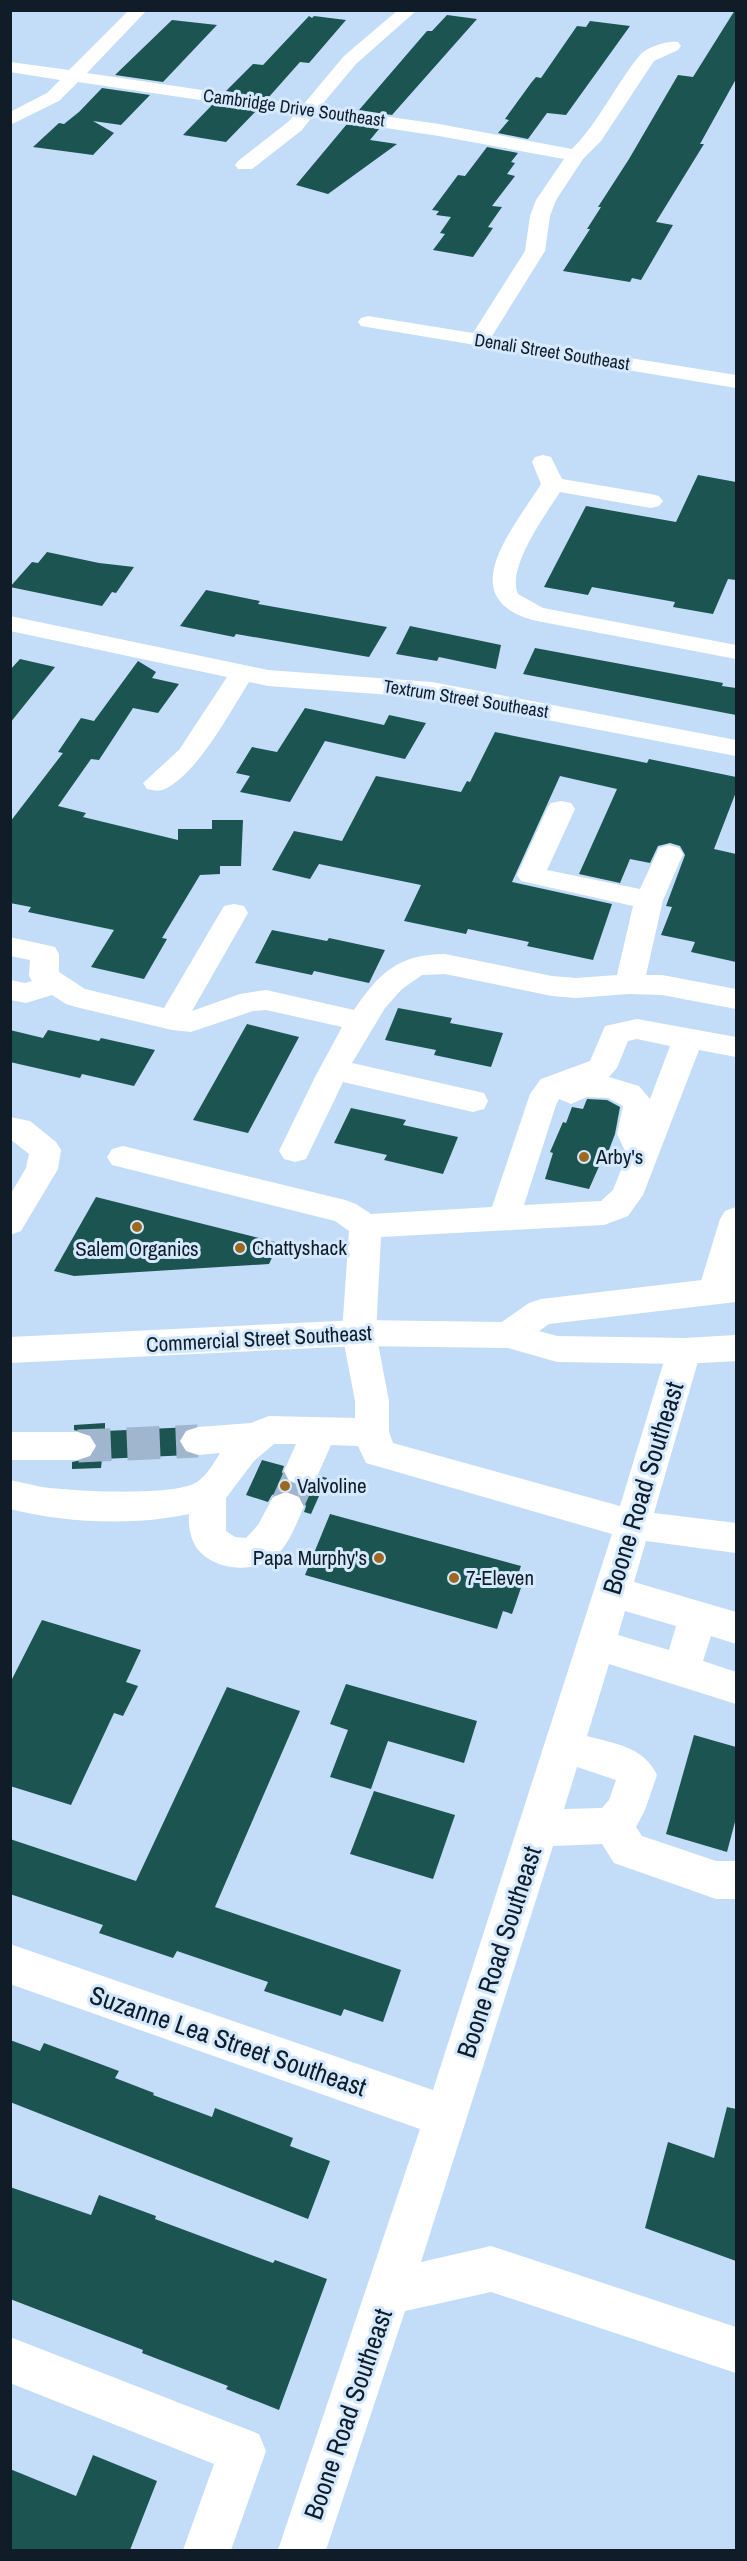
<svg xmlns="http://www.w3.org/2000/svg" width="747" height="2561" font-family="'Archivo Narrow',sans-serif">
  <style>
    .building { fill: #1b5451 }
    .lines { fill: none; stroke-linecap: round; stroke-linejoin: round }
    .minor-tunnel { stroke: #9fb6ce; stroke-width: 33; stroke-dasharray: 33 16; stroke-linecap: butt }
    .minor { fill: #fff; fill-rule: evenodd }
    .major { fill: #fff; fill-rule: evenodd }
    .poi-dot { fill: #9d6820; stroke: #d5e9fe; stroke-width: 2 }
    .labels { text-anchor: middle; stroke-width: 6; stroke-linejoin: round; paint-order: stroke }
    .far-street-label { font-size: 18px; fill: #101c28; stroke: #d5e9fe }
    .poi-label { font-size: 21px; fill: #101c28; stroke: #d5e9fe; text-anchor: start }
    .street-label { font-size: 21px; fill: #101c28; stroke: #d5e9fe }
    .near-street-label { font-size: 26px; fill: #101c28; stroke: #d5e9fe }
  </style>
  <rect width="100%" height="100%" fill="#c3ddf8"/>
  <g class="building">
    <path d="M735,10L736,79L700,144H704L656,222L673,225L641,280L632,278L630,282L563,271L590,229H587L601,207H598L629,159L678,75L693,77Z"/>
    <path d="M447,15L477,19L392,115L359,110L427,31H432Z"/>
    <path d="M309,16L312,18L314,16L346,20L309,63L300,62L268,98L226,91L253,64L263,65Z"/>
    <path d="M172,20L217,25L163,82L115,75Z"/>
    <path d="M590,21L630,26L566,115L547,113L528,139L498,133L509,120L505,119L531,83L536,77L541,78L577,26L586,27Z"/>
    <path d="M102,88L150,95L121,125L93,121L114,133L93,155L33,147L59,123L64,124L79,112Z"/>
    <path d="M213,104L256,111L226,142L183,135Z"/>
    <path d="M347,124L379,129L370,140L397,144L328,194L296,185Z"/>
    <path d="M487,147L518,153L511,162L515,163L507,174L515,176L492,206L502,207L488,227L493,228L473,257L433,250L445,234L440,233L451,217L436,215L439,211L432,210L458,175L465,176Z"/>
    <path d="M698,475L736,482V580L728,579L713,614L673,607L675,602L592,587L588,595L544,587L586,506L676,522Z"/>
    <path d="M47,552L99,563L134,567L116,593L112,592L102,606L10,587L32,562L38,563Z"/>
    <path d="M206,590L260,601L258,604L387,627L369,657L236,634L234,637L180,626Z"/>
    <path d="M410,626L501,645L496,669L439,657L437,661L396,654Z"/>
    <path d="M535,648L723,683L722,686L736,688V715L523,674Z"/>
    <path d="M20,659L55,667L10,723V670Z"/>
    <path d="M138,661L156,672L152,678L179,684L158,713L133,708L99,760L91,759L58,806L86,813L83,817L178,840V829H212V820H243L241,866H220V874L200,875L162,938L167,939L144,979L91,967L114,930L28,912L31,907L10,903V822L63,753L58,752L81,718L94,721Z"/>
    <path d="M305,708L384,725L389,715L426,723L405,759L325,741L290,802L240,792L250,776L236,773L252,747L277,752Z"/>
    <path d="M495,732L647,763L649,759L736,777V792L714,849L736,854V962L691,952L695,942L661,935L672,907L666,906L685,855L680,846L670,843L658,846L650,863L630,859L620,883L579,874L617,789L560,776L512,882L612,904L593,960L527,946L529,942L468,929L466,934L404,921L421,885L319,864L310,879L272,870L294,831L342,841L376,776L461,792L467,781L470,782Z"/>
    <path d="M272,930L327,941L329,938L385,950L369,983L314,971L312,975L255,963Z"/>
    <path d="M398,1008L452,1018L450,1023L503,1033L491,1067L434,1055L436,1050L385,1040Z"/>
    <path d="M247,1024L299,1037L248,1133L193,1120Z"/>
    <path d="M10,1030L43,1038L48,1030L99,1041L101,1038L155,1050L134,1086L82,1074L80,1078L10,1062Z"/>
    <path d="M587,1099L607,1100L620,1107L615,1134L604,1163L601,1162L589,1189L545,1179L553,1153L550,1152L563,1122L566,1123L572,1107L583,1109Z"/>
    <path d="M351,1108L406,1120L403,1125L458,1137L443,1174L384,1160L387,1155L334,1143Z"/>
    <path d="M96,1197L279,1243L269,1264L74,1276L54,1271Z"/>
    <path d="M105,1423V1431L192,1427L184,1430L178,1440L184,1452L190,1455L102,1459L101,1468L72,1469V1462L91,1458L98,1447L92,1435L74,1430V1425Z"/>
    <path d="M262,1460L284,1466L282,1472L287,1482L301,1487L316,1483L320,1476L327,1478L311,1514L304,1512L306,1506L301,1496L287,1490L272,1495L268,1502L246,1495Z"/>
    <path d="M330,1514L521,1566L517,1577L524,1579L512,1614L503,1611L497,1629L305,1575Z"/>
    <path d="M42,1620L141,1650L126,1682L138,1686L123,1716L114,1713L71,1805L10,1786V1683Z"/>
    <path d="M346,1684L477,1721L464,1763L388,1741L371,1789L330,1777L348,1730L330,1724Z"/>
    <path d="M227,1687L300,1711L215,1907L401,1970L383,2022L344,2009L341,2016L264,1991L268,1982L177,1951L173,1958L99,1933L103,1925L10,1894V1839L136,1881Z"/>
    <path d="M694,1735L736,1747V1818L727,1852L666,1834Z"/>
    <path d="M374,1791L455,1815L433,1879L350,1854Z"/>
    <path d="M10,2040L40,2051L44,2043L119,2071L115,2078L154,2093L153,2095L212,2117L215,2108L293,2138L290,2146L330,2161L308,2219L10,2102Z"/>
    <path d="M727,2107L736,2109V2261L645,2228L668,2142L714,2158Z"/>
    <path d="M10,2187L91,2215L99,2195L156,2216L155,2219L273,2263L275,2260L327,2279L279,2410L226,2389L228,2386L142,2353L143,2350L10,2299Z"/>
    <path d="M93,2455L157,2481L130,2550H10V2469L76,2496Z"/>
  </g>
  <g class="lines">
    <g class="minor-tunnel">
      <path d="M78,1446L198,1441"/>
      <path d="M286,1507L302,1471"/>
    </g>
    <g class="minor">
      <path d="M129,10H147L87,73L303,105L344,56L398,10H417L356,64L320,107L439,124L572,149C600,121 615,85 640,55C647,47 668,40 678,42L681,46L678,50L654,61L601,141L583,159L556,200L550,216L545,251L492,336L736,375V388L361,326L358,322L361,318L368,316L473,333L525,251L530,216L536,200L564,159L439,136L312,117L302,130L252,169H238L235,165L238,161L288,122L295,114L78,82L59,101L10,125V112L47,93L60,80L10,72V62L69,70Z"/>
      <path d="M543,455L551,457L562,479L651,494L659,496L663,501L659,506L651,508L560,492C546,514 506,568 518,594L543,608L736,645V659L537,621C450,600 513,529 541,484L532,462L535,457Z"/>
      <path d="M10,616L268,670L432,682L736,740V756L432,698L268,686L249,682C230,712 198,773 165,789C159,792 153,790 147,789L143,783L179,750L227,677L10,631Z"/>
      <path d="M561,801L571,803L575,809L547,870L640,889L659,848L669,845L679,848L683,854L663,900L646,975H662L736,989V1009L662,995L629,994L576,998L552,996L445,974L422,975L402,989L385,1008L352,1063L484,1093L488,1101L484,1109L473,1112L343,1082L306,1159L295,1162L284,1159L279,1151L314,1079L342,1027L266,1010L253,1011L191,1032L172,1030L76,1007L66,1004L52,995L26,1003L10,1000V980L25,983L32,981L29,976L30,960L10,956V937L55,947L59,954V972L85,989L164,1008L224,906L234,904L244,906L248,913L192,1011L240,994L266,990L354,1010C379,973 399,954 445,954L552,976L576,978L617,975L633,906L521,881L517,875L547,809L551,803Z"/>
      <path d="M637,1019L736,1037V1057L699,1050L643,1195L628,1216L604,1225L381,1237L376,1333L389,1401V1432L393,1443L620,1506L667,1351L672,1342L684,1338L696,1342L701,1351L654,1513L736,1523V1553L646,1541L634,1582L736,1612V1644L711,1636L703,1661L736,1672V1704L609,1664L587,1736C615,1744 643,1746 657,1775L645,1810L636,1827L642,1836L716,1861H736V1899H716L614,1863L602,1844L553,1846L421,2262L491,2246L736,2327V2373L491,2292L405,2311L326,2550H278L420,2129L10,1984V1944L433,2090L612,1534L366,1463L358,1446L331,1445L315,1481L302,1485L289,1481L284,1471L296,1444H274L254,1461L226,1498V1531L235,1537L246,1538L258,1525L273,1497L286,1492L299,1497L304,1507C296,1524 289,1546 273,1558C254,1573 218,1570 201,1553C191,1543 188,1528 189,1514C135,1526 64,1523 10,1509V1480C21,1482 31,1485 42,1487C70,1491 175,1497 197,1482C207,1475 214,1463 220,1453L198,1455L186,1451L180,1441L186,1431L198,1427L251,1423L269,1416L355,1418V1401L342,1333L349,1231L335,1221L112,1165L107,1157L112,1149L123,1146L345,1200L356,1204L371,1214L492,1207L530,1094L541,1079L590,1061L605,1026ZM637,1039L670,1046L650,1099L639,1086L609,1077L617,1068L628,1041ZM587,1097L608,1098L623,1106L617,1134L627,1155L613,1190L601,1201L524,1205L556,1105L559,1099L571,1104ZM625,1611L676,1626L669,1650L618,1635ZM577,1767L616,1780L609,1800L602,1808L564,1809Z"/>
      <path d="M10,1117L30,1121L56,1142L61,1150L58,1169L21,1231L10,1235V1195L26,1168L29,1154L10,1139Z"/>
      <path d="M736,1207V1274L727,1300L715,1304L703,1300L698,1291L720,1219L725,1211Z"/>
      <path d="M10,1432H78L90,1436L96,1446L90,1456L78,1460H10Z"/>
      <path d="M10,2337L259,2434L266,2451L231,2550H183L214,2464L10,2383Z"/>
    </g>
    <path class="major" d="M736,1276V1302L549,1324L539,1331L557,1336L684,1338L736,1335V1361L684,1364L557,1362L508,1348L359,1346L10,1363V1337L359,1320L502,1322L529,1303L541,1299Z"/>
  </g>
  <g class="poi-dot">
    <circle cx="584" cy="1157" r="6"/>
    <circle cx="137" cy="1227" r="6"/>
    <circle cx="240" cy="1248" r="6"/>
    <circle cx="285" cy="1486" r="6"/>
    <circle cx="379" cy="1558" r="6"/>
    <circle cx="454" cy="1578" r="6"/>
  </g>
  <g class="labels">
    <g class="far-street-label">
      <text transform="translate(294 108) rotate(8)" y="6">Cambridge Drive Southeast</text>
      <text transform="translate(552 352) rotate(9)" y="6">Denali Street Southeast</text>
      <text transform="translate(466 699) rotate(9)" y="6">Textrum Street Southeast</text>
    </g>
    <g class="poi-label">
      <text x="596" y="1164">Arby's</text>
      <text x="252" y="1255">Chattyshack</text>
      <text x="137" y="1256" text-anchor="middle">Salem Organics</text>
      <text x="297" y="1493">Valvoline</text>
      <text x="367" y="1565" text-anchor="end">Papa Murphy's</text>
      <text x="466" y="1585">7-Eleven</text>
    </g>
    <g class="street-label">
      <text transform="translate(259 1339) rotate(-3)" y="7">Commercial Street Southeast</text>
    </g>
    <g class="near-street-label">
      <text transform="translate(643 1488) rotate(-73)" y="9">Boone Road Southeast</text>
      <text transform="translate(499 1952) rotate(-72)" y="9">Boone Road Southeast</text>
      <text transform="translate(228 2041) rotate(19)" y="9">Suzanne Lea Street Southeast</text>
      <text transform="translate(348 2414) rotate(-71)" y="9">Boone Road Southeast</text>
    </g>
  </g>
  <rect width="747" height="2561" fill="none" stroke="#101c28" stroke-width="24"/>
</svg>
